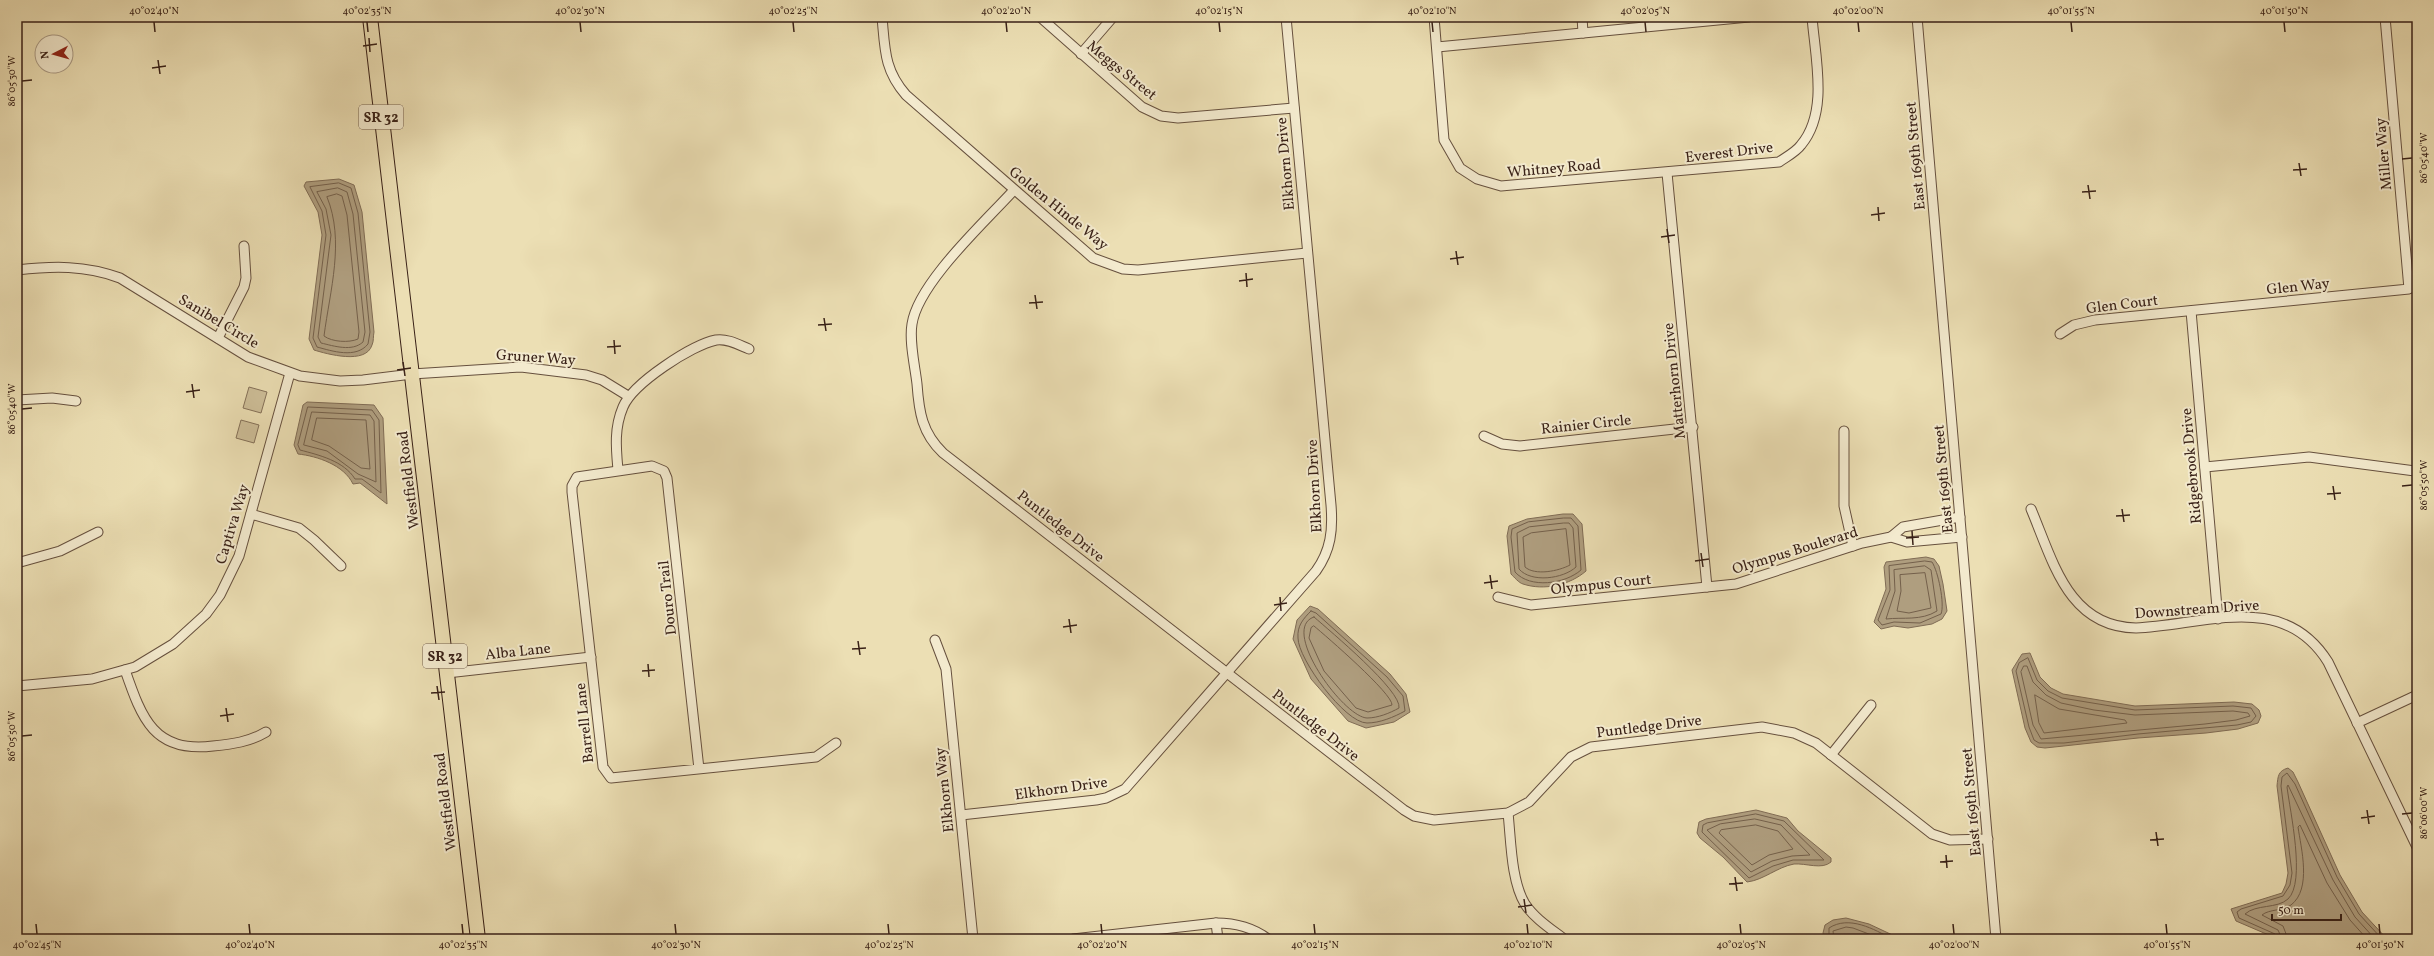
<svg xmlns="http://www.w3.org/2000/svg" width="2434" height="956" font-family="Vollkorn,serif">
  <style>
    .green { fill: #cebf99; stroke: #847058 }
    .water { fill: #af9e7f; stroke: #806c55 }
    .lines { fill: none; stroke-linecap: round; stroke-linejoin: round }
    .shore { stroke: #74604b; stroke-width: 1 }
    .street-casing { stroke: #66503e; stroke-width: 11 }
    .primary-casing { stroke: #392117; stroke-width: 16 }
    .street { stroke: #f3eace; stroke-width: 9 }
    .primary { stroke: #ecdfb4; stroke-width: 14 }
    .ticks { fill: none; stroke: #392117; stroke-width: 1.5 }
    .labels { text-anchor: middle; stroke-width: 4; stroke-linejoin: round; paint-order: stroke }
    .shield { fill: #f3eace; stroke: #715d4e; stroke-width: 1 }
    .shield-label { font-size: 14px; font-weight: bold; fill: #392117 }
    .street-label { font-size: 15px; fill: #392117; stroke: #f3eace }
    .neatline { fill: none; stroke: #392117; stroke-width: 1.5 }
    .ticks-label { font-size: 10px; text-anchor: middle; fill: #392117 }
  </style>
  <rect width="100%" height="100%" fill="#ecdfb4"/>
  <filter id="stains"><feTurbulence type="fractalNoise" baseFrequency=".005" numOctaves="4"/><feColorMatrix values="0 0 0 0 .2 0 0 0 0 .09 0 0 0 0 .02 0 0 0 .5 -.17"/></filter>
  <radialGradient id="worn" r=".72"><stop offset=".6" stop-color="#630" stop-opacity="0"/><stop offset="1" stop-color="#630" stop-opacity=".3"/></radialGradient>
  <g class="green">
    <path d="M249,387L267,392L261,413L243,408Z"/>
    <path d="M241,420L259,425L254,443L236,438Z"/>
  </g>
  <g class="water">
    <path d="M339,179L354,185L362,212L374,332C373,336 374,341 372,345C366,365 327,354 314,350L309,339L322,235L318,212L304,186L306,182Z"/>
    <path d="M307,402L374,405L383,418L387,504L360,483L353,484C344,465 317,456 298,454L294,445L303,405Z"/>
    <path d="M1563,514H1573L1582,524L1586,571C1570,585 1544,591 1523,584C1519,583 1514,577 1511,574L1507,536L1509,526L1527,519Z"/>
    <path d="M1926,557L1934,559L1939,566L1943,584L1947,611L1942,619L1932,624L1908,628L1894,626L1881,629L1874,622L1886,589L1884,567L1886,562Z"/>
    <path d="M1310,606L1318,609L1390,674L1406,694L1410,712L1394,722L1366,728L1348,721L1311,679L1293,639L1297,620Z"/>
    <path d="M2030,653L2040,677L2051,688L2063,694L2135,706L2234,702L2252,704L2259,710L2261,716L2258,723L2238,729L2206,733L2138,738L2045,748L2037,747L2031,742L2025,728L2012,670L2022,654Z"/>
    <path d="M2288,768L2293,772L2298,782L2340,875L2362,912L2387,939H2278L2236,921L2231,909L2282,893L2286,884L2288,873L2277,786C2278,776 2278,771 2288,768Z"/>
    <path d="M1756,810L1787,818L1798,831L1831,858V862C1822,870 1806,863 1794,864C1777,867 1764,880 1747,882L1723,857L1700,838L1697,833L1699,822L1706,819Z"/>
    <path d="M1846,918L1869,924L1901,939H1825L1823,933L1825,925L1833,920Z"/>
  </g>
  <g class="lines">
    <g class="shore">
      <path d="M339,183L351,188L358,213L370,332L368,344C356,359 332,351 317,347L313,338L326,235L322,211L310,187Z"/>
      <path d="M338,188L347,192L353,214L365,332L363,342C352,352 334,346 321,343L318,337L331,235L326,209L317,192Z"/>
      <path d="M337,194L342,196L347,215L359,332L358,339C349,343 332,342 324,336C330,290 345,241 327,197Z"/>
      <path d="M308,407L372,410L379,420L381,493L362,479H355C344,461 319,455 300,450L298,445Z"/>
      <path d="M312,412L370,415L374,421L376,482L358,474L327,451L304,445Z"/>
      <path d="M317,418L366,420L370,469L361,468L329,446L312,440Z"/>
      <path d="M1564,518H1571L1578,526L1581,570C1565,584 1530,589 1515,572L1511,537L1512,529L1528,522Z"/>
      <path d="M1564,523H1569L1573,528L1576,567C1563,579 1531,583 1519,569L1517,533L1529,527Z"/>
      <path d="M1566,529L1570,565C1559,571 1535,576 1525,567L1523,537L1531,533Z"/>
      <path d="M1925,561L1932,562C1938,571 1945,604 1941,614L1920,623L1894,622L1882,625L1878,620L1890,590L1889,566Z"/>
      <path d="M1925,566L1931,570L1937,611C1921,621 1903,617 1886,619L1895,591L1894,570Z"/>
      <path d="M1925,573L1931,608L1909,613L1897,611L1901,591L1900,575Z"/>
      <path d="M1311,611L1316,613L1387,677L1403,696L1405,711C1394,717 1380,723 1367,723C1345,723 1298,659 1298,638C1297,626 1303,619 1311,611Z"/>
      <path d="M1314,617C1330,631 1402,691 1399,708C1390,713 1378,718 1367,718C1343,717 1279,628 1314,617Z"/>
      <path d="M1314,626C1326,636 1393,694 1392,705L1368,712L1356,708L1324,671L1309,638L1311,628Z"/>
      <path d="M2028,658L2037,680L2048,691L2062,698L2135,710L2233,706L2251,708L2256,716L2251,722L2237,725L2138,734L2064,743H2039L2034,740L2029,727L2016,671L2019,663Z"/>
      <path d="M2024,666H2027L2033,682L2046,695L2061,703L2094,710L2135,715L2233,711L2248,713L2250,716L2236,720L2205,724L2041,739L2033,725L2021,672Z"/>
      <path d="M2035,695L2059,709L2125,720L2127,723L2044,733L2039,723Z"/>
      <path d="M1756,814L1784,821L1824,860H1793L1773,866L1749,878L1702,832L1703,825L1707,823Z"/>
      <path d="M1755,819L1781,825L1810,855L1792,856L1772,861L1751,872L1707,830L1720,824Z"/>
      <path d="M1756,825L1778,831L1793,849L1769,855L1752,865L1719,833L1721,830Z"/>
      <path d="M1829,939V928C1849,915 1874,929 1892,939"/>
      <path d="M1834,939L1833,931L1846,927L1853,928L1882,939"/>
      <path d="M2277,939L2275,934L2239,918L2237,912L2241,909L2283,896L2290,885L2292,873L2281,786L2282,777L2287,773L2295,784L2337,877L2359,914L2382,939"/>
      <path d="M2282,939L2278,930L2245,914C2256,904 2277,909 2288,899C2306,882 2290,811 2287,787L2288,785L2333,880L2355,917L2375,939"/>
      <path d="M2288,939L2283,926L2262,915C2269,909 2283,911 2291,905C2312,889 2301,848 2298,827L2300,825L2327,883L2350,920L2367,939"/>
    </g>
    <defs>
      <g id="street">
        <path d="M882,17C885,49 884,70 906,95L1093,258L1123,269L1138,270L1307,253"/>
        <path d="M1040,17L1142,107L1161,116L1178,118L1294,108"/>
        <path d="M1434,17L1444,140L1460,168L1477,179L1501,186L1779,162C1786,157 1796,152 1801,145C1829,112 1815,57 1812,17"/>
        <path d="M1582,17L1583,33"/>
        <path d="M1917,17L1996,939"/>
        <path d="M1437,47L1749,17"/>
        <path d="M1081,54L1113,17"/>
        <path d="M1667,173L1707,587"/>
        <path d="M1014,190C985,222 918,283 912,324C909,342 915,366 917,384C919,412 922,433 943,453L1404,810L1414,816L1434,820L1508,813L1529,802L1571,757L1591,747L1762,727L1794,733L1816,743L1932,834L1950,840L1988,839"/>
        <path d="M17,270C53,266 85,265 120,278L248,357L300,376L340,381L363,380L412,374L521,367L586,375L602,380L628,396"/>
        <path d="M2191,311L2218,619"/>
        <path d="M2060,334L2074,325L2095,320L2409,289L2385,17"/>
        <path d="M218,338L244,287L246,278L244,246"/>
        <path d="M17,400L52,398L76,401"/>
        <path d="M1844,431V506L1853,546"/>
        <path d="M1484,436L1502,444L1520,446L1693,427"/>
        <path d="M2205,467L2309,457L2415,471"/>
        <path d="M618,470C616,448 614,428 623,407C633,383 692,345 716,340C727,338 739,345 749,349"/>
        <path d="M2031,509C2053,561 2068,627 2136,628C2205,625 2283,590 2328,662L2417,847"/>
        <path d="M251,514L299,528L314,540L341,566"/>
        <path d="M1891,537L1903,527L1960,517"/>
        <path d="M17,563L60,551L98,532"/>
        <path d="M1498,597L1531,605L1736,584L1862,543L1891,537L1907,542L1962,537"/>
        <path d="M935,640L946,669L973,939"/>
        <path d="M125,670C142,719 154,753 213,746C233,744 249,742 266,732"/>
        <path d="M447,673L591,657"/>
        <path d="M17,686L92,679L135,667L173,644L206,614L220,595L239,556L290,373"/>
        <path d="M2357,723L2417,695"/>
        <path d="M1831,755L1871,705"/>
        <path d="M699,769L667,478L664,471L652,466L577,477L572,486V492L603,767L611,778L816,757L836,743"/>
        <path d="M1508,813C1511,840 1511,881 1525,904C1534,918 1551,929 1564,939"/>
        <path d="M961,815L1096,800L1106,798L1125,789L1316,571C1331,550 1333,530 1331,505L1286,17"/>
        <path d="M1216,923L1218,939"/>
        <path d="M1073,939L1216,923C1236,923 1252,927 1268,939"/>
      </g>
      <path id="primary" d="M370,17L478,939"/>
    </defs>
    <use href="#street" class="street-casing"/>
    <use href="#primary" class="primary-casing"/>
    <use href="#street" class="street"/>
    <use href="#primary" class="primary"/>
  </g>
  <path class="ticks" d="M154,22L155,32M367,22L368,32M580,22L581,32M793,22L794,32M1006,22L1007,32M1219,22L1220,32M1432,22L1433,32M1645,22L1646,32M1858,22L1859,32M2071,22L2072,32M2284,22L2285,32M369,38L370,52M363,46L377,44M158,60L160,74M152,68L166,66M22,81L32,80M2402,159L2412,158M2299,163L2301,176M2293,170L2307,169M2088,185L2090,199M2082,192L2096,191M1878,207L1879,221M1871,215L1885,213M1667,229L1669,243M1661,237L1675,235M1456,251L1458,265M1450,259L1464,257M1246,273L1247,287M1239,281L1253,279M1035,295L1037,309M1029,303L1043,302M824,318L826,331M818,325L832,324M614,340L615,354M607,347L621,346M403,362L405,376M397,370L411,368M192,384L194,398M186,392L200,390M22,409L32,408M2333,486L2335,500M2402,486L2412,485M2327,494L2341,493M2122,509L2124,522M2116,516L2130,515M1912,531L1913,545M1906,538L1919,537M1701,553L1703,567M1695,561L1709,559M1490,575L1492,589M1484,583L1498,581M1280,597L1281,611M1274,605L1287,603M1069,619L1071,633M1063,627L1077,625M858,641L860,655M852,649L866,648M648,664L649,677M642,671L655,670M437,686L439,700M431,693L445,692M226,708L228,722M220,716L234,714M22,736L32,735M2367,810L2369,824M2402,814L2412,813M2361,818L2375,816M2156,832L2158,846M2150,840L2164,839M1946,855L1947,868M1940,862L1953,861M1735,877L1737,891M1729,884L1743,883M1524,899L1526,913M1518,907L1532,905M36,924L37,934M249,924L250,934M462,924L463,934M675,924L676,934M888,924L889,934M1101,924L1102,934M1314,924L1315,934M1527,924L1528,934M1740,924L1741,934M1953,924L1954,934M2166,924L2167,934M2379,924L2380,934"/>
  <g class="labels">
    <g class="shield">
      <rect x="359" y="105" width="44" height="24" rx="3"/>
      <rect x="423" y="644" width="44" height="24" rx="3"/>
    </g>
    <g class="shield-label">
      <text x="381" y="122">SR 32</text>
      <text x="445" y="661">SR 32</text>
    </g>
    <g class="street-label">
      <text transform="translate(1122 70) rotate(39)" y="5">Meggs Street</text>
      <text transform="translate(1729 152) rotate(-7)" y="5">Everest Drive</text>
      <text transform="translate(2383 154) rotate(-95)" y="5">Miller Way</text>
      <text transform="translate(1915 156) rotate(-95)" y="5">East 169th Street</text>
      <text transform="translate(1285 164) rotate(-95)" y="5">Elkhorn Drive</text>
      <text transform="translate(1554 168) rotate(-5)" y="5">Whitney Road</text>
      <text transform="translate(1059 208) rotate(39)" y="5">Golden Hinde Way</text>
      <text transform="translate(2298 286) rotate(-6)" y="5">Glen Way</text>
      <text transform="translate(2122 304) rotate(-7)" y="5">Glen Court</text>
      <text transform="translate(219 321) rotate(31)" y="5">Sanibel Circle</text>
      <text transform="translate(536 357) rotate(4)" y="5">Gruner Way</text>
      <text transform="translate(1674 381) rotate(-96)" y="5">Matterhorn Drive</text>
      <text transform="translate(1586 424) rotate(-6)" y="5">Rainier Circle</text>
      <text transform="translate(2191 466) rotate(-95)" y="5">Ridgebrook Drive</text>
      <text transform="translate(1943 479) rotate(-95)" y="5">East 169th Street</text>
      <text transform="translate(408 480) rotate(-97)" y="5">Westfield Road</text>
      <text transform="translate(1314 486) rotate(-93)" y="5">Elkhorn Drive</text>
      <text transform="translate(232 524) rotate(-73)" y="5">Captiva Way</text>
      <text transform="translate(1061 526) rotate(38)" y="5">Puntledge Drive</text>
      <text transform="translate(1795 550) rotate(-17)" y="5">Olympus Boulevard</text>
      <text transform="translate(1601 584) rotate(-6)" y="5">Olympus Court</text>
      <text transform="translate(667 598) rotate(-96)" y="5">Douro Trail</text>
      <text transform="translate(2197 609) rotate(-4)" y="5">Downstream Drive</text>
      <text transform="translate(518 651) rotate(-6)" y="5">Alba Lane</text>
      <text transform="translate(584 723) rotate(-96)" y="5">Barrell Lane</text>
      <text transform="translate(1316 725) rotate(38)" y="5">Puntledge Drive</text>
      <text transform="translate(1649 726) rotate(-7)" y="5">Puntledge Drive</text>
      <text transform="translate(1061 788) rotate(-8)" y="5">Elkhorn Drive</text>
      <text transform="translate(944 790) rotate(-96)" y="5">Elkhorn Way</text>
      <text transform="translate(445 802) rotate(-97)" y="5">Westfield Road</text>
      <text transform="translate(1971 802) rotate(-95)" y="5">East 169th Street</text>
    </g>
  </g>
  <rect width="2434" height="956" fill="none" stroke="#ecdfb4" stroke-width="44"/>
  <g transform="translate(54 54) rotate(264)"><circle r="19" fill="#f3eace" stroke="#a99a85"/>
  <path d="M0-3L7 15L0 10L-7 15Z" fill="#8f2418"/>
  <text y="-6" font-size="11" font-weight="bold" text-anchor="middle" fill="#392117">N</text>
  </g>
  <path d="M2272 914v6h69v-6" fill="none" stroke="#392117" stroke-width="2"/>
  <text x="2278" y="914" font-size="12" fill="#392117" stroke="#f3eace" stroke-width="3" paint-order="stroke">50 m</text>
  <rect x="22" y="22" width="2390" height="912" class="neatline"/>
  <g class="ticks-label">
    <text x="154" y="14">40°02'40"N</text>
    <text x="367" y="14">40°02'35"N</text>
    <text x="580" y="14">40°02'30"N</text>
    <text x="793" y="14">40°02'25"N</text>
    <text x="1006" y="14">40°02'20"N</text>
    <text x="1219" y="14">40°02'15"N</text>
    <text x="1432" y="14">40°02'10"N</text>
    <text x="1645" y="14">40°02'05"N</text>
    <text x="1858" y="14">40°02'00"N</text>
    <text x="2071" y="14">40°01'55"N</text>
    <text x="2284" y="14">40°01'50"N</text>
    <text transform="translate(11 81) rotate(-90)" y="4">86°05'30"W</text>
    <text transform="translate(2423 158) rotate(-90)" y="4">86°05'40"W</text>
    <text transform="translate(11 409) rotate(-90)" y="4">86°05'40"W</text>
    <text transform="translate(2423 485) rotate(-90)" y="4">86°05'50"W</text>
    <text transform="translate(11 736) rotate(-90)" y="4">86°05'50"W</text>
    <text transform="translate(2423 813) rotate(-90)" y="4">86°06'00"W</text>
    <text x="37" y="948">40°02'45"N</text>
    <text x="250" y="948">40°02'40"N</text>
    <text x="463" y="948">40°02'35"N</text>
    <text x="676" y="948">40°02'30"N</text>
    <text x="889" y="948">40°02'25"N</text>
    <text x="1102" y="948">40°02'20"N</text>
    <text x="1315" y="948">40°02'15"N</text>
    <text x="1528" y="948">40°02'10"N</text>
    <text x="1741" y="948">40°02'05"N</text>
    <text x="1954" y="948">40°02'00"N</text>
    <text x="2167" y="948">40°01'55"N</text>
    <text x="2380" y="948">40°01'50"N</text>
  </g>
  <rect width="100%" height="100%" filter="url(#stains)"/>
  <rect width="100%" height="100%" fill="url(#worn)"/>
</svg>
